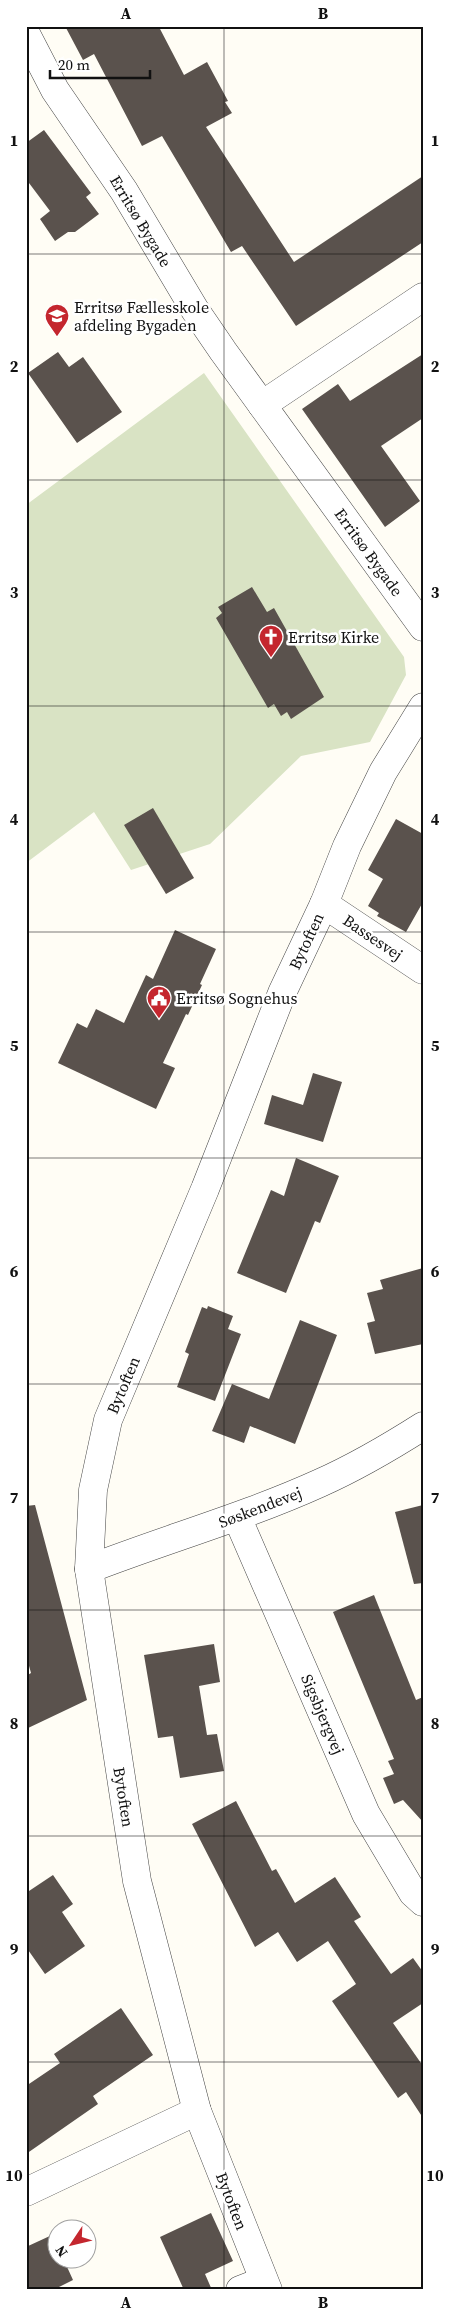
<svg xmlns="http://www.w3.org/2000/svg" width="449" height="2316" font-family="'Source Serif 4',serif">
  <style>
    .cemetery { fill: #d9e3c4 }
    .building { fill: #5a524d }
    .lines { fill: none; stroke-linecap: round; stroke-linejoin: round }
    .minor-casing { stroke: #444; stroke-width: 29 }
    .minor { stroke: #fff; stroke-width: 28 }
    .grid { fill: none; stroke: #111; stroke-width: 1; stroke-opacity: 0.55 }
    .labels { text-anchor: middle; stroke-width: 5; stroke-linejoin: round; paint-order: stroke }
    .street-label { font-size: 16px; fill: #111; stroke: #fff }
    .poi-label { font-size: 16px; fill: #111; stroke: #fff; text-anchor: start }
    .neatline { fill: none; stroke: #111; stroke-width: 2 }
    .grid-label { font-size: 16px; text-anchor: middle; font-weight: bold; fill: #111 }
  </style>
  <rect width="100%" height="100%" fill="#fffdf5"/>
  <path class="cemetery" d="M204,373L404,657L406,675L370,742L301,756L210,844L131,870L94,812L26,863V505Z"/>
  <g class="building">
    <path d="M65,26L159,27L184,75L207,62L228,101L225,102L232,113L206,127L294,262L423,176V242L296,326L242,246L231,252L162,136L142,146L94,54L83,60Z"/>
    <path d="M44,130L91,193L86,197L99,214L75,232H68L55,241L40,219L50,211L26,179V143Z"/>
    <path d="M58,352L69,367L83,357L122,412L77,443L28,373Z"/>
    <path d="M423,354V418L381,446L420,501L385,527L302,409L338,384L350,401Z"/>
    <path d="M252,587L267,612L274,608L324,697L291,719L287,712L281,716L274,704L268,708L216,618L222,613L218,607Z"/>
    <path d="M153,808L194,878L166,894L124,825Z"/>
    <path d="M396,819L423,834V902L406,932L377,916L379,913L368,906L383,879L368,870Z"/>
    <path d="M175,930L216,949L200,984L202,985L188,1015L186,1014L163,1063L175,1068L156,1109L58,1063L77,1023L87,1028L96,1009L124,1023L146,975L153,979Z"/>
    <path d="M313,1073L342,1082L323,1142L264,1124L272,1095L303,1105Z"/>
    <path d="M296,1158L339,1176L320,1223L315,1221L286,1293L237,1273L271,1190L284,1196Z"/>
    <path d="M423,1268V1344L375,1354L367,1323L375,1321L367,1293L383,1289L380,1280Z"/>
    <path d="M208,1306L233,1316L228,1329L241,1334L215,1401L177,1387L189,1354L185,1352L202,1307L207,1309Z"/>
    <path d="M300,1320L337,1335L295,1444L250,1426L244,1443L212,1431L232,1384L269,1399Z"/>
    <path d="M35,1505L87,1700L26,1729V1676L31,1673L26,1655V1506Z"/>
    <path d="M423,1505V1583L414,1584L395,1512Z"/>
    <path d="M374,1595L416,1700L423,1697V1822L403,1800L394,1804L383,1778L394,1774L388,1761L394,1759L333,1612Z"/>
    <path d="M214,1644L220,1682L199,1686L207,1735L217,1734L224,1771L180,1778L173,1736L158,1738L144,1655Z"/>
    <path d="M236,1801L272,1871L276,1869L295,1903L335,1877L361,1917L354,1921L391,1974L413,1958L423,1972V2003L393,2023L423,2066V2118L406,2092L398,2098L332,2001L356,1984L328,1941L297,1962L278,1932L255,1947L192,1824Z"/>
    <path d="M53,1875L73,1904L62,1912L85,1946L45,1974L26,1947V1893Z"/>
    <path d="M121,2008L153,2055L93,2096L98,2104L26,2154V2086L60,2063L54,2054Z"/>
    <path d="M211,2213L233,2261L205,2274L212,2290H184L160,2237Z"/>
    <path d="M52,2235L58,2248V2258H63L73,2280L53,2290H26V2247Z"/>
  </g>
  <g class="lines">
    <defs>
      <g id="minor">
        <path d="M26,34L55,90L124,191L195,310L223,351L423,627"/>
        <path d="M262,405L423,297"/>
        <path d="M324,904L423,970"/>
        <path d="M237,1517L366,1814L413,1893L423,1902"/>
        <path d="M89,1569C166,1539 245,1517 320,1483C356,1467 390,1447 423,1426"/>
        <path d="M26,2192L197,2111"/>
        <path d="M240,2290L263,2281"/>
        <path d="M268,2290L197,2111L137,1881L89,1569L93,1490L108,1420L205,1189L282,993L324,904L347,846L383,772L423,707"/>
      </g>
    </defs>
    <use href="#minor" class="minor-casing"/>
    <use href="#minor" class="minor"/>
  </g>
  <path class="grid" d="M224,26V2290M26,254H423M26,480H423M26,706H423M26,932H423M26,1158H423M26,1384H423M26,1610H423M26,1836H423M26,2062H423"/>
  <defs>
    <symbol id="school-pin" viewBox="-11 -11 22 30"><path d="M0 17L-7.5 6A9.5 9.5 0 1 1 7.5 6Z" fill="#c4262e" stroke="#fff"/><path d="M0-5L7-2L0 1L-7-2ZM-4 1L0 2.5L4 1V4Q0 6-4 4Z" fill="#fff"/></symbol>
    <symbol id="church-pin" viewBox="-11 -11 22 30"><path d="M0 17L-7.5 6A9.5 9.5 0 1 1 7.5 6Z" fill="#c4262e" stroke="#fff"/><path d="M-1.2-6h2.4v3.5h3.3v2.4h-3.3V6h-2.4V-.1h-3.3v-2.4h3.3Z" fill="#fff"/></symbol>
    <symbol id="civic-pin" viewBox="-11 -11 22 30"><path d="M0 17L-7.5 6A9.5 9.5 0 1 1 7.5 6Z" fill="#c4262e" stroke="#fff"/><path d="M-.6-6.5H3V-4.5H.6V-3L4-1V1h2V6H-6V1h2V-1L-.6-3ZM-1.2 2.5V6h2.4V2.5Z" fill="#fff"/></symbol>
  </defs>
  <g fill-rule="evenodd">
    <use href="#school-pin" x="43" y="302" width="28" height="38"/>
    <use href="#church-pin" x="257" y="623" width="28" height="38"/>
    <use href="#civic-pin" x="145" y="984" width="28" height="38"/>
  </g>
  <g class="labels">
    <g class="street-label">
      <text transform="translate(141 221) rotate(59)" y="6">Erritsø Bygade</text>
      <text transform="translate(369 552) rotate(54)" y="6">Erritsø Bygade</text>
      <text transform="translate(373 937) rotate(34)" y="6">Bassesvej</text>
      <text transform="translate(306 941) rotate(-65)" y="6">Bytoften</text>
      <text transform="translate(123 1385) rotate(-67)" y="6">Bytoften</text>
      <text transform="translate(260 1507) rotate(-21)" y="6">Søskendevej</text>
      <text transform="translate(323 1714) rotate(67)" y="6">Sigsbjergvej</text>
      <text transform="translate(124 1797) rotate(81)" y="6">Bytoften</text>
      <text transform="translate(232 2201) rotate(69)" y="6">Bytoften</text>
    </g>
    <g class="poi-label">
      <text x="74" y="313">Erritsø Fællesskole<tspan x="74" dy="18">afdeling Bygaden</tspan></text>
      <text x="288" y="643">Erritsø Kirke</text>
      <text x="176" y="1004">Erritsø Sognehus</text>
    </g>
  </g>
  <rect width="449" height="2316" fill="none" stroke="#ffffff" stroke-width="55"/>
  <g transform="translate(72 2244) rotate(235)"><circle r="24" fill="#ffffff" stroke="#a0a0a0"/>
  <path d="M0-4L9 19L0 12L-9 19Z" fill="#c4262e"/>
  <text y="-8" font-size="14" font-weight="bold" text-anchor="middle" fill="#111111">N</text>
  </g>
  <path d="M50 70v8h100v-8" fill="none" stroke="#111111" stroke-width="2.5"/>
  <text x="58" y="70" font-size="15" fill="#111111" stroke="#ffffff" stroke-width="4" paint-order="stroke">20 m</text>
  <rect x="28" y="28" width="394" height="2260" class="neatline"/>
  <g class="grid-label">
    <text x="126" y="19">A</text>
    <text x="323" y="19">B</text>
    <text x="14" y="146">1</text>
    <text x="435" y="146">1</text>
    <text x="14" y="372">2</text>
    <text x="435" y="372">2</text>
    <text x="14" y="598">3</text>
    <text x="435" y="598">3</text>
    <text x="14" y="825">4</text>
    <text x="435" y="825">4</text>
    <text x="14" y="1051">5</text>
    <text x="435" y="1051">5</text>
    <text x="14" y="1277">6</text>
    <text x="435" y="1277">6</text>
    <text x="14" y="1503">7</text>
    <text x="435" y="1503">7</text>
    <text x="14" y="1729">8</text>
    <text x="435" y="1729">8</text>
    <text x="14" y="1955">9</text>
    <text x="435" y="1955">9</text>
    <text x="14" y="2181">10</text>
    <text x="435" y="2181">10</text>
    <text x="126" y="2308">A</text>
    <text x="323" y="2308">B</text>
  </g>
</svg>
